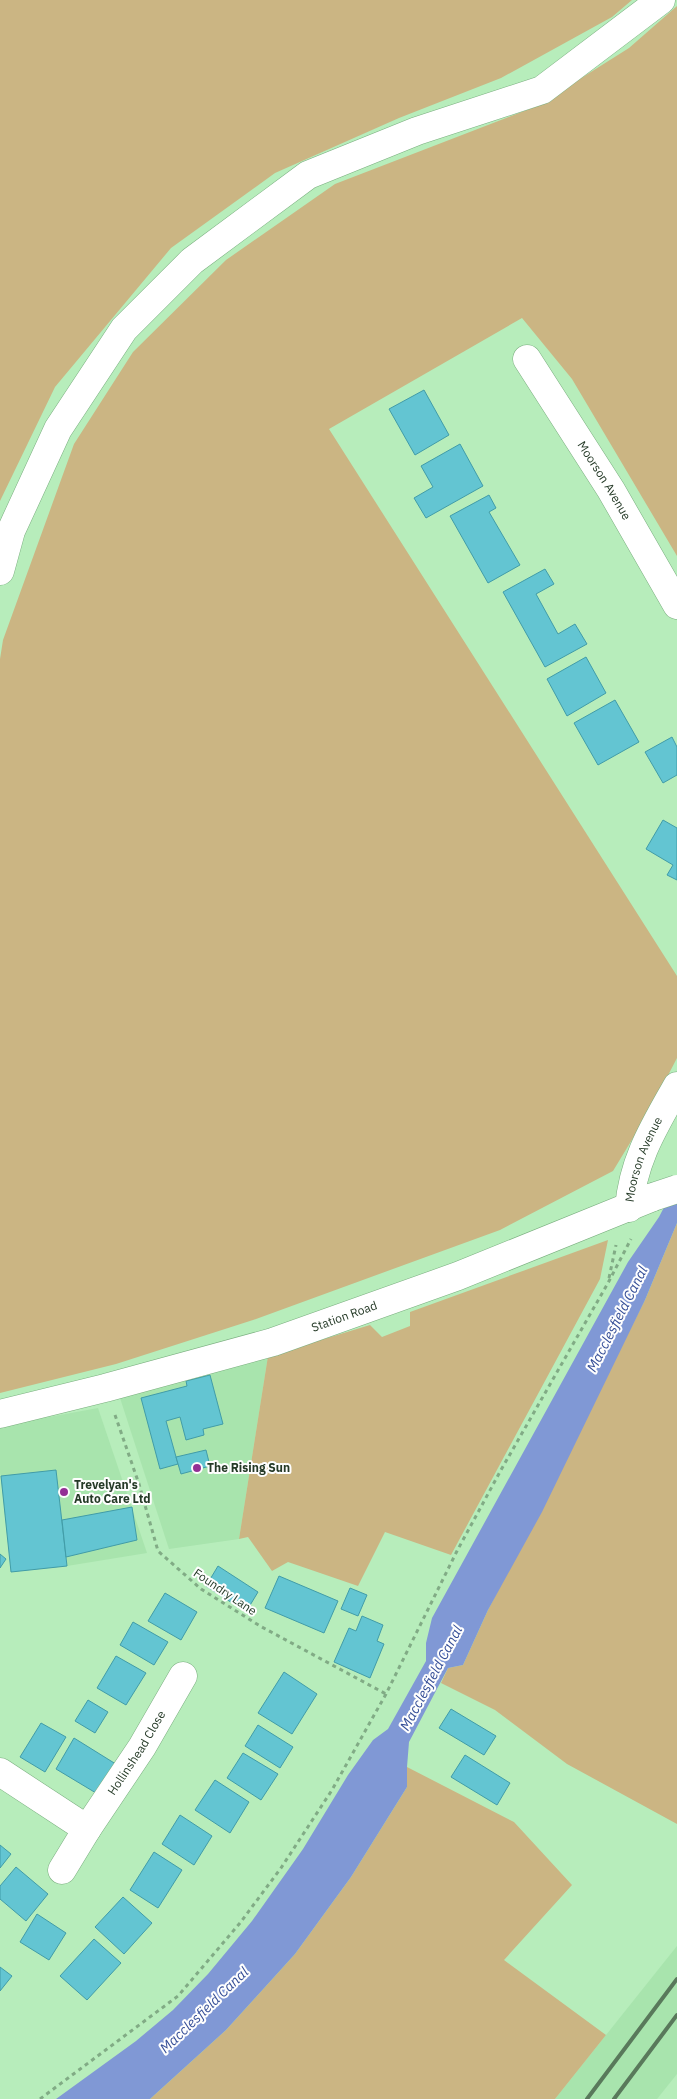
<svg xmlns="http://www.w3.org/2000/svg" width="677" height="2099" font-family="'IBM Plex Sans',sans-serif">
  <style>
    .built { fill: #a8e4ad }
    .green { fill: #cbb583 }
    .water { fill: #8098d5 }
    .building { fill: #63c5d2; stroke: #419ca8 }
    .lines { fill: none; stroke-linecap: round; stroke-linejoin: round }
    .minor-casing { stroke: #7aae7f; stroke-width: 29 }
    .path { stroke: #81ab85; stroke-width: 3; stroke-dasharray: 4 4; stroke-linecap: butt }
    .minor { stroke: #fff; stroke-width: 28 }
    .rail { stroke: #59795b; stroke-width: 4 }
    .minor-bridge-casing { stroke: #7aae7f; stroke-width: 29; stroke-linecap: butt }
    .minor-bridge { stroke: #fff; stroke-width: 28 }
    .poi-dot { fill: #932f95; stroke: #fefefe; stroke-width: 2 }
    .labels { text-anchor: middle; stroke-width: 4; stroke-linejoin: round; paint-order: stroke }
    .street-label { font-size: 12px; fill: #253a27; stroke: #fefefe }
    .poi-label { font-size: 12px; font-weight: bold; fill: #253a27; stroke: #fefefe; text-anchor: start }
    .water-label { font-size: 14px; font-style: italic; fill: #354e97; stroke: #fefefe }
  </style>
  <rect width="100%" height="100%" fill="#b7edbb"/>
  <g class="built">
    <path d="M268,1356L239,1539L169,1549L120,1398Z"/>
    <path d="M98,1408L147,1553L67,1566L11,1572L0,1472V1426Z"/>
    <path d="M677,1946V2074L657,2099H555Z"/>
  </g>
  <g class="green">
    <path d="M0,0H632L612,17L501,78L399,118L275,173L171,248L55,387L0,501Z"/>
    <path d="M677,6V556L572,379L522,318L329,429L677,976V1058L650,1110L613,1171L500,1230L253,1320L116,1364L0,1393V659L3,640L74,444L133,352L226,260L335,184L537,106L629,48Z"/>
    <path d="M677,1223V1824L567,1764L495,1710L441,1683L448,1668L463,1665L488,1610L645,1300Z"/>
    <path d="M608,1240L600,1279L451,1555L385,1532L358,1586L288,1562L272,1571L248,1537L239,1539L268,1356L370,1325L382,1337L410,1326V1312Z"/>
    <path d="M407,1767L514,1822L572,1885L504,1960L606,2035L555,2099H150L226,2030L295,1954L351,1877L407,1787Z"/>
  </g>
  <path class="water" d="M677,1182V1223L645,1300L542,1512L488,1610L463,1665L448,1668L409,1742L407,1767V1787L351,1877L295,1954L226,2030L150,2099H56L136,2041L173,2010L208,1974L252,1921L303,1849L348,1775L373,1740L388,1729L426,1661V1643L432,1618L628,1262L659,1217Z"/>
  <g class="building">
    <path d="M424,390L449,435L415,455L389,409Z"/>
    <path d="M460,444L483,486L426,518L414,498L433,487L421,466Z"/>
    <path d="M489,495L496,508L489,512L520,565L488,583L450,516Z"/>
    <path d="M545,569L554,584L536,594L558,634L575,624L587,644L545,667L503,592Z"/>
    <path d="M586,657L606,693L567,716L547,679Z"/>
    <path d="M615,700L639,742L598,765L574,723Z"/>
    <path d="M672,737L677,747V775L663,783L645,752Z"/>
    <path d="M663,820L677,828V880L667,875L673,865L646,849Z"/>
    <path d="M210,1375L223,1424L203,1429L204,1435L186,1440L180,1417L166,1421L178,1464L160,1469L141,1398L187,1386L186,1381Z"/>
    <path d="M206,1450L210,1466L181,1474L176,1457Z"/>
    <path d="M56,1470L67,1566L11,1572L1,1476Z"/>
    <path d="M132,1507L137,1540L66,1557L62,1520Z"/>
    <path d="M0,1554L6,1559L0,1568Z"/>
    <path d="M218,1566L258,1592L246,1612L206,1586Z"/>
    <path d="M279,1576L338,1601L324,1633L265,1608Z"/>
    <path d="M350,1588L367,1595L358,1616L341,1609Z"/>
    <path d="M165,1593L197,1612L181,1640L148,1621Z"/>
    <path d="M362,1616L383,1625L377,1641L384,1644L370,1678L334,1662L349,1628L356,1631Z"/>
    <path d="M133,1622L168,1642L154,1665L120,1645Z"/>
    <path d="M116,1656L146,1673L126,1705L97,1688Z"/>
    <path d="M284,1672L317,1694L292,1734L258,1713Z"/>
    <path d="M88,1700L108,1712L95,1733L75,1721Z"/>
    <path d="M451,1709L496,1736L484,1755L439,1728Z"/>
    <path d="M41,1723L66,1737L45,1772L20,1757Z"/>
    <path d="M258,1725L293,1747L280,1768L245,1746Z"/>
    <path d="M74,1738L119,1766L101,1796L56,1769Z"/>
    <path d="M243,1753L278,1774L261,1800L227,1778Z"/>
    <path d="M465,1755L510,1783L497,1805L451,1777Z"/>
    <path d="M215,1780L249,1802L230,1833L195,1810Z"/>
    <path d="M180,1815L212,1836L194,1865L162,1844Z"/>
    <path d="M0,1845L11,1854L0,1868Z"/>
    <path d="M154,1852L182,1870L158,1908L130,1890Z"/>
    <path d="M16,1867L48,1894L26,1921L0,1899V1886Z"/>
    <path d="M123,1897L152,1923L124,1954L95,1927Z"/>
    <path d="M37,1914L66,1933L49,1960L20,1942Z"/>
    <path d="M94,1939L121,1963L87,2000L60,1976Z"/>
    <path d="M0,1967L12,1976L0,1991Z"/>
  </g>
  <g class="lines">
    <defs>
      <g id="minor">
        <path id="s1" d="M527,359L611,490L677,605"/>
        <path d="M0,571L11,531L58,429L124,329L192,261L308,175L417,131L542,90L661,0"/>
        <path id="s2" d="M629,1208C633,1160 654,1127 677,1086"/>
        <path id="s3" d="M0,1414L105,1388L273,1342L458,1276L653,1197"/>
        <path d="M0,1772L87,1829"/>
        <path id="s4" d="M62,1870L87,1829L142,1747L183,1676"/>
      </g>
    </defs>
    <use href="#minor" class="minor-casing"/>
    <g class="path">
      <path d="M609,1278L616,1245"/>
      <path d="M115,1415L139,1484L158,1551L201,1589L260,1626L386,1694"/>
      <path d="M40,2099L178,1996L240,1923L281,1868L332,1790L386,1694L457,1551L501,1470L608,1283L631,1239"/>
    </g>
    <use href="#minor" class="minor"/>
    <g class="rail">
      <path d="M587,2099L677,1979"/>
      <path d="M614,2099L677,2015"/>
    </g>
    <defs>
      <path id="minor-bridge" d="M653,1197L677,1189"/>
    </defs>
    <use href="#minor-bridge" class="minor-bridge-casing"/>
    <use href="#minor-bridge" class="minor-bridge"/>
  </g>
  <g class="poi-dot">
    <circle cx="197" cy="1468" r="5"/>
    <circle cx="64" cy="1492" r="5"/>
  </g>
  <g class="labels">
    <g class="street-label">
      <text dy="4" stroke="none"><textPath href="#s1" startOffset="144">Moorson Avenue</textPath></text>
      <text dy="4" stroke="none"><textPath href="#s2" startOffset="51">Moorson Avenue</textPath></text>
      <text dy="4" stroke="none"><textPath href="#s3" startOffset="358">Station Road</textPath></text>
      <text transform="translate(225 1592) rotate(34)" y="4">Foundry Lane</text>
      <text dy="4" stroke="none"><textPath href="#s4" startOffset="139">Hollinshead Close</textPath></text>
    </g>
    <g class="poi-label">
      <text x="207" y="1472">The Rising Sun</text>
      <text x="74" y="1489">Trevelyan's<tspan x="74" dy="14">Auto Care Ltd</tspan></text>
    </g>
    <g class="water-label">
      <text transform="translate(617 1319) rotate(-63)" y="5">Macclesfield Canal</text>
      <text transform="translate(431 1678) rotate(-62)" y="5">Macclesfield Canal</text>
      <text transform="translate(204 2010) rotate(-44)" y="5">Macclesfield Canal</text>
    </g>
  </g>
</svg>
